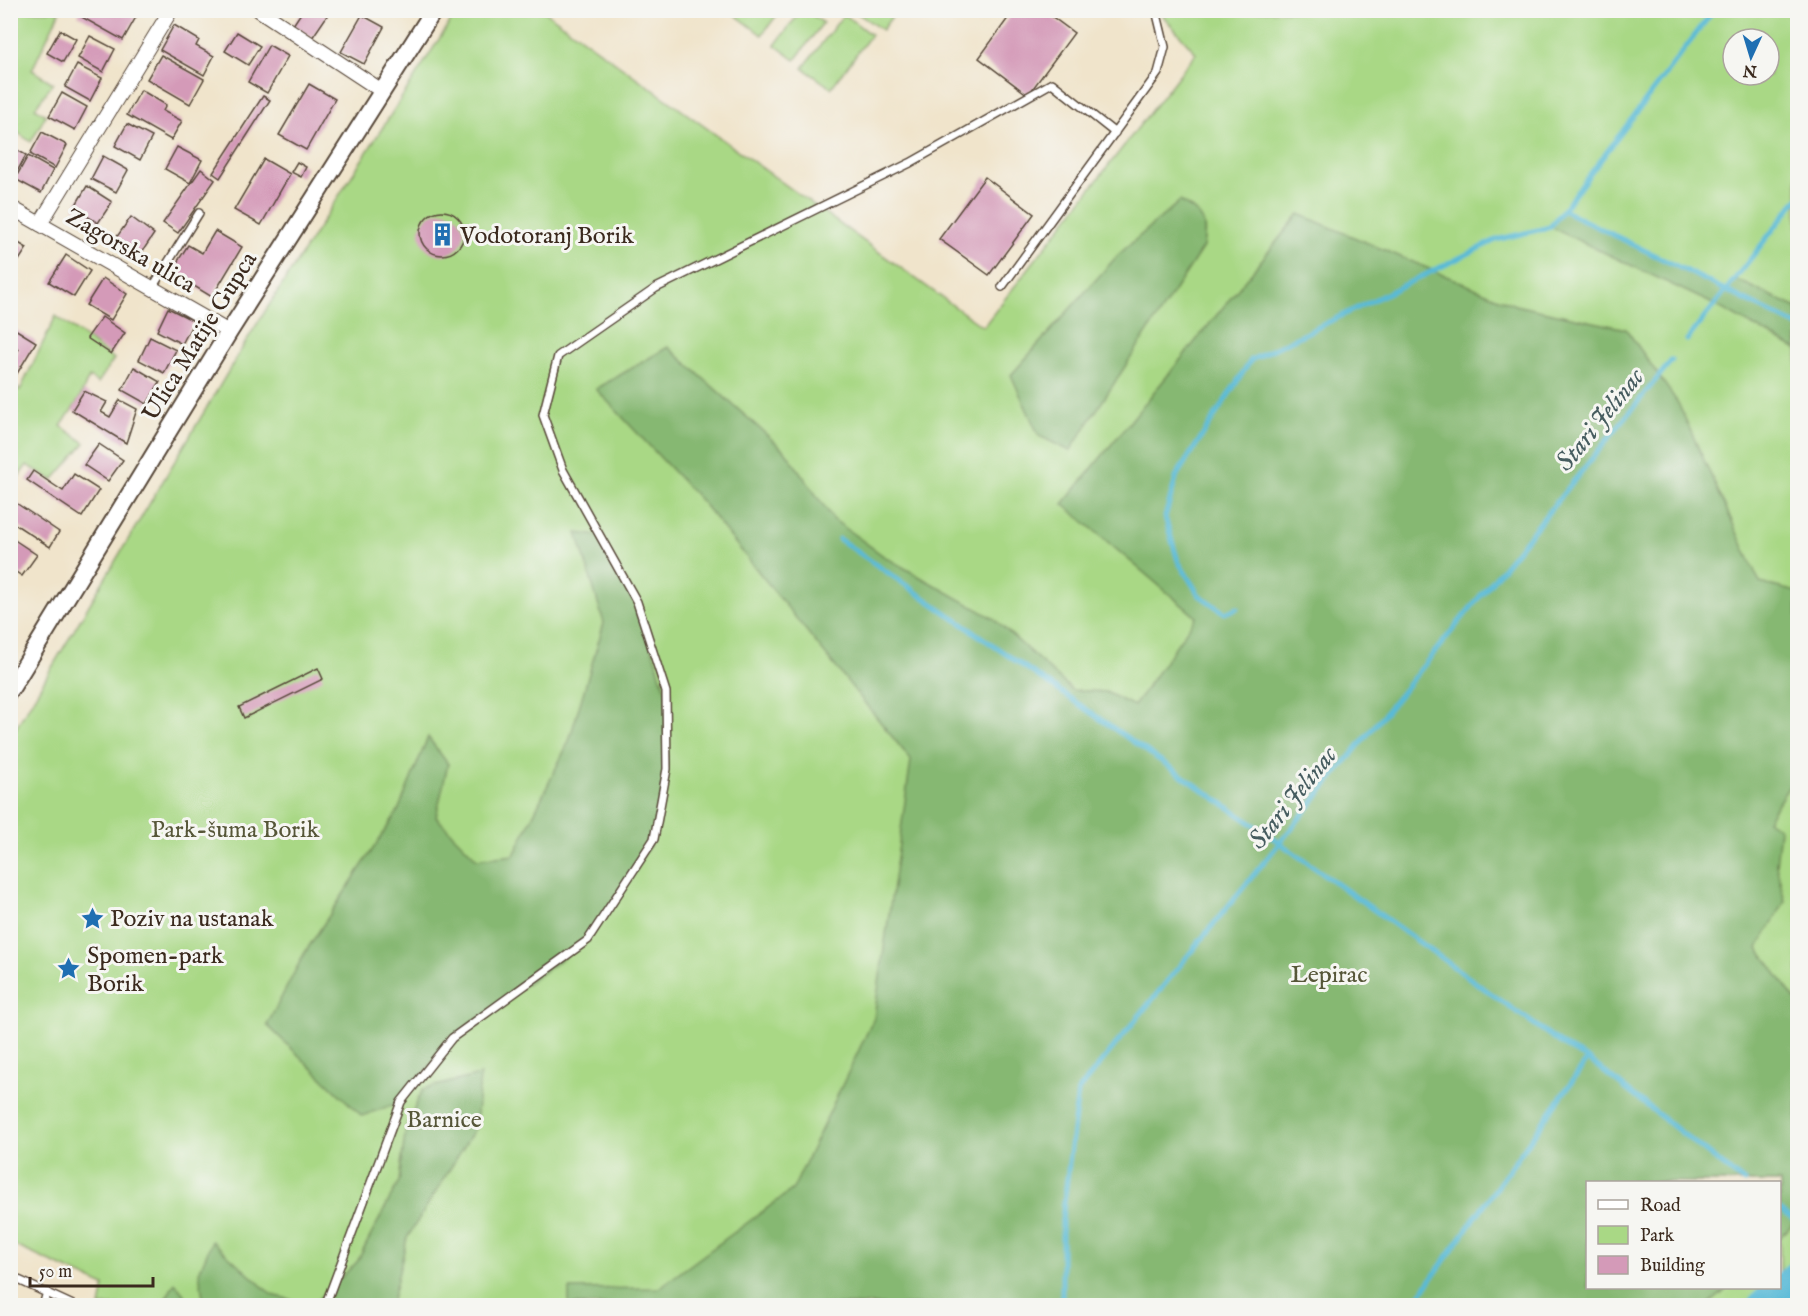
<svg xmlns="http://www.w3.org/2000/svg" width="1808" height="1316" font-family="'IM FELL English',serif">
  <style>
    .green { fill: #a9d885; stroke: #728152; stroke-width: 1.5; fill-rule: evenodd }
    .forest { fill: #86b872; stroke: #607148; stroke-width: 1.5 }
    .lines { fill: none; stroke-linecap: round; stroke-linejoin: round }
    .stream { stroke: #59bad7; stroke-width: 5 }
    .river { stroke: #59bad7; stroke-width: 30 }
    .building { fill: #d49ab8 }
    .service-casing { stroke: #564638; stroke-width: 10 }
    .minor-casing { stroke: #564638; stroke-width: 16 }
    .tertiary-casing { stroke: #564638; stroke-width: 20 }
    .service { stroke: #fff; stroke-width: 7 }
    .minor { stroke: #fff; stroke-width: 14 }
    .tertiary { stroke: #fff; stroke-width: 16 }
    .labels { text-anchor: middle; stroke-width: 6; stroke-linejoin: round; paint-order: stroke }
    .poi-label { font-size: 24px; fill: #3b2a1e; stroke: #f6f6f2; text-anchor: start }
    .street-label { font-size: 24px; fill: #3b2a1e; stroke: #f6f6f2 }
    .park-label { font-size: 24px; fill: #565638; stroke: #f6f6f2 }
    .water-label { font-size: 26px; font-style: italic; fill: #465c5f; stroke: #f6f6f2 }
  </style>
  <rect width="100%" height="100%" fill="#f6f6f2"/>
  <filter id="ink" filterUnits="userSpaceOnUse"><feTurbulence type="fractalNoise" baseFrequency=".0167" numOctaves="2"/><feDisplacementMap in="SourceGraphic" scale="12" xChannelSelector="R" yChannelSelector="G"/><feConvolveMatrix kernelMatrix="1 2 1 2 8 2 1 2 1" color-interpolation-filters="sRGB"/></filter>
  <filter id="wash" filterUnits="userSpaceOnUse"><feTurbulence type="fractalNoise" baseFrequency=".008" numOctaves="4" result="noise"/><feDisplacementMap in="SourceGraphic" scale="24" xChannelSelector="R" yChannelSelector="G"/><feGaussianBlur stdDeviation="1.35" result="paint"/><feColorMatrix in="noise" values="0 0 0 0 0 0 0 0 0 0 0 0 0 0 0 0 0 1.4 0 .05"/><feComposite in="paint" operator="in"/></filter>
  <g filter="url(#wash)">
    <rect width="100%" height="100%" fill="#f0e4cb"/>
    <g class="green">
      <path d="M10,11H60L32,70L53,83L35,108L46,115L31,142L11,128Z"/>
      <path d="M457,11H544L983,327L1196,53L1163,16L1167,11H1797L1798,1275L1762,1305L100,1306L104,1286L11,1244V736L250,335ZM1733,39H1769V75H1733ZM1588,1182H1780V1288H1588Z"/>
      <path d="M737,11V10L780,11L762,35L734,14Z"/>
      <path d="M801,11H807L823,23L795,60L775,45Z"/>
      <path d="M854,11H896L882,30Z"/>
      <path d="M844,14L871,35L831,88L803,68Z"/>
      <path d="M56,316L114,359L98,383L89,377L78,401L61,426L85,443L53,480L27,465L11,487V386L20,390Z"/>
    </g>
    <g class="forest">
      <path d="M1180,201C1204,216 1207,219 1203,247L1070,451L1039,436L1011,375L1118,255Z"/>
      <path d="M1563,210L1725,290L1735,279L1797,308V350L1715,305L1550,227Z"/>
      <path d="M1299,214L1515,305L1626,329L1678,403L1760,583L1797,592V774L1767,820L1780,829L1776,865L1785,901L1758,948L1797,1002V1219L1780,1238V1182H1588V1288H1728L1708,1305H569V1289L659,1288L793,1189L874,1018L911,760L702,502L596,389L668,347L786,452L833,519L885,557L993,618L1072,690L1106,692L1134,706L1196,617L1063,504Z"/>
      <path d="M577,533L599,536L637,602L666,692L667,769L654,839L588,940L452,1038L401,1102L362,1116L267,1025L304,954L398,811L428,737L448,764L436,817L477,859L514,855L569,741L604,623Z"/>
      <path d="M480,1075L476,1127L407,1238L391,1305L161,1306L175,1283L192,1305L203,1297L199,1272L212,1241L272,1295L312,1305L357,1262L399,1181L406,1127L423,1089Z"/>
    </g>
    <g class="lines">
      <g class="stream">
        <path d="M1563,210L1798,326"/>
        <path d="M1687,340L1798,198"/>
        <path d="M839,539L1280,843L1569,1049L1588,1059"/>
        <path d="M1237,608L1225,613L1199,595L1178,561L1165,517L1177,475L1251,360L1496,240L1550,227L1714,10"/>
        <path d="M1780,1210L1798,1223"/>
        <path d="M1062,1306V1219L1078,1091L1672,360"/>
        <path d="M1412,1306L1588,1059L1744,1182"/>
      </g>
      <path class="river" d="M1762,1306L1798,1275"/>
    </g>
    <g id="blocks">
      <g class="building">
        <path d="M81,10H124L136,17L123,40L78,15Z"/>
        <path d="M303,10H319L327,16L312,38L293,25Z"/>
        <path d="M1014,10H1043L1074,33L1028,95L979,58Z"/>
        <path d="M362,15L384,27L364,64L341,52Z"/>
        <path d="M174,25L199,40L196,46L214,56L204,75L160,50Z"/>
        <path d="M60,30L76,39L63,62L47,53Z"/>
        <path d="M237,32L260,46L248,65L225,51Z"/>
        <path d="M90,36L115,49L103,72L78,58Z"/>
        <path d="M269,45L288,56L267,93L248,82Z"/>
        <path d="M161,55L204,79L190,104L147,79Z"/>
        <path d="M77,65L102,78L90,101L65,87Z"/>
        <path d="M309,84L335,99L306,150L279,135Z"/>
        <path d="M141,90L166,105L163,111L182,121L171,140L127,115Z"/>
        <path d="M62,93L87,107L75,130L49,116Z"/>
        <path d="M263,96L270,100L220,178L213,173Z"/>
        <path d="M127,124L152,137L140,160L115,146Z"/>
        <path d="M42,132L67,145L55,168L30,154Z"/>
        <path d="M10,146L26,155L14,177L10,175Z"/>
        <path d="M177,147L202,160L190,183L165,169Z"/>
        <path d="M28,156L53,170L41,193L15,179Z"/>
        <path d="M103,156L128,170L116,192L91,179Z"/>
        <path d="M264,159L290,174L261,225L234,210Z"/>
        <path d="M297,162L306,167L301,177L291,172Z"/>
        <path d="M201,169L215,180L178,233L163,223Z"/>
        <path d="M985,177L1034,214L989,275L939,239Z"/>
        <path d="M87,186L112,202L98,223L74,208Z"/>
        <circle cx="442" cy="233" r="22"/>
        <path d="M131,217L154,234L140,255L116,238Z"/>
        <path d="M215,231L242,247L212,297L171,272L188,245L202,253Z"/>
        <path d="M10,238L27,248L10,274Z"/>
        <path d="M66,255L90,271L74,297L49,282Z"/>
        <path d="M103,278L127,294L111,320L86,305Z"/>
        <path d="M168,308L194,321L182,344L157,331Z"/>
        <path d="M102,317L125,333L111,354L87,338Z"/>
        <path d="M10,326L36,342L15,377L10,374V363L19,349L10,343Z"/>
        <path d="M150,337L176,350L164,373L139,360Z"/>
        <path d="M134,367L160,382L147,404L122,390Z"/>
        <path d="M84,391L107,402L101,412L110,417L120,400L137,409L126,443L72,410Z"/>
        <path d="M99,444L123,460L108,481L84,465Z"/>
        <path d="M33,471L63,491L74,474L99,490L82,517L27,480Z"/>
        <path d="M16,503L59,532L50,547L10,521V512Z"/>
        <path d="M13,539L37,555L22,576L10,568V543Z"/>
        <path d="M318,668L323,679L244,718L239,707Z"/>
      </g>
    </g>
  </g>
  <g filter="url(#ink)">
    <use href="#blocks" fill-opacity="0" stroke="#564638" stroke-width="1.5"/>
    <g class="lines">
      <defs>
        <g id="service">
          <path d="M1002,287L1158,73L1165,47L1156,10"/>
          <path d="M152,288L199,213"/>
          <path d="M10,1276L75,1306"/>
          <path d="M43,1306L47,1292"/>
          <path d="M325,1306L401,1102L452,1038L588,940L654,839L667,769L666,692L637,602L563,470L543,415L558,356L656,288L910,163L1052,83L1115,133"/>
        </g>
        <g id="minor">
          <path d="M259,10L382,91"/>
          <path d="M10,207L229,332"/>
          <path d="M40,224L171,10"/>
        </g>
        <path id="tertiary" d="M10,690L229,332L434,10"/>
      </defs>
      <use href="#service" class="service-casing"/>
      <use href="#minor" class="minor-casing"/>
      <use href="#tertiary" class="tertiary-casing"/>
      <use href="#service" class="service"/>
      <use href="#minor" class="minor"/>
      <use href="#tertiary" class="tertiary"/>
    </g>
  </g>
  <defs>
    <symbol id="building-bare" viewBox="-9 -9 18 18"><path d="M-4-6H4V6H1V3H-1V6H-4ZM-2.5-4.3h1.7v1.8h-1.7ZM.8-4.3h1.7v1.8H.8ZM-2.5-1h1.7V.8h-1.7ZM.8-1h1.7V.8H.8Z" fill="#1f6fb2" stroke="#f6f6f2" stroke-width="2.5" paint-order="stroke"/></symbol>
    <symbol id="sight-bare" viewBox="-9 -9 18 18"><path d="M0-6L1.8-2.2L6-1.7L2.9 1.2L3.7 5.4L0 3.3L-3.7 5.4L-2.9 1.2L-6-1.7L-1.8-2.2Z" fill="#1f6fb2" stroke="#f6f6f2" stroke-width="2.5" paint-order="stroke"/></symbol>
  </defs>
  <g fill-rule="evenodd">
    <use href="#building-bare" x="426" y="218" width="33" height="33"/>
    <use href="#sight-bare" x="76" y="902" width="33" height="33"/>
    <use href="#sight-bare" x="52" y="952" width="33" height="33"/>
  </g>
  <g class="labels">
    <g class="poi-label">
      <text x="460" y="243">Vodotoranj Borik</text>
      <text x="110" y="926">Poziv na ustanak</text>
      <text x="87" y="963">Spomen-park<tspan x="87" dy="28">Borik</tspan></text>
    </g>
    <g class="street-label">
      <text transform="translate(131 250) rotate(30)" y="8">Zagorska ulica</text>
      <text transform="translate(199 336) rotate(-58)" y="8">Ulica Matije Gupca</text>
    </g>
    <g class="park-label">
      <text x="235" y="837">Park-šuma Borik</text>
      <text x="1329" y="982">Lepirac</text>
      <text x="444" y="1127">Barnice</text>
    </g>
    <g class="water-label">
      <text transform="translate(1599 419) rotate(-51)" y="9">Stari Jelinac</text>
      <text transform="translate(1292 797) rotate(-51)" y="9">Stari Jelinac</text>
    </g>
  </g>
  <rect width="1808" height="1316" fill="none" stroke="#f6f6f2" stroke-width="36"/>
  <rect x="1586" y="1181" width="195" height="108" fill="#f6f6f2" stroke="#aba49d" stroke-width="1.5"/>
  <rect x="1598" y="1200" width="30" height="9" fill="#ffffff" stroke="#aba49d" stroke-width="1.5"/>
  <text x="1640" y="1211" font-size="18" fill="#3b2a1e">Road</text>
  <rect x="1598" y="1226" width="30" height="18" fill="#a9d885" stroke="#aba49d" stroke-width="1.5"/>
  <text x="1640" y="1241" font-size="18" fill="#3b2a1e">Park</text>
  <rect x="1598" y="1256" width="30" height="18" fill="#d49ab8" stroke="#aba49d" stroke-width="1.5"/>
  <text x="1640" y="1271" font-size="18" fill="#3b2a1e">Building</text>
  <g transform="translate(1751 57) rotate(184)"><circle r="28" fill="#f6f6f2" stroke="#aba49d" stroke-width="1.5"/>
  <path d="M0-4.5L10 22L0 15L-10 22Z" fill="#1f6fb2"/>
  <text y="-9" font-size="16" font-weight="bold" text-anchor="middle" fill="#3b2a1e">N</text>
  </g>
  <path d="M30 1277v9h123v-9" fill="none" stroke="#3b2a1e" stroke-width="3"/>
  <text x="39" y="1277" font-size="18" fill="#3b2a1e" stroke="#f6f6f2" stroke-width="4.5" paint-order="stroke">50 m</text>
</svg>
